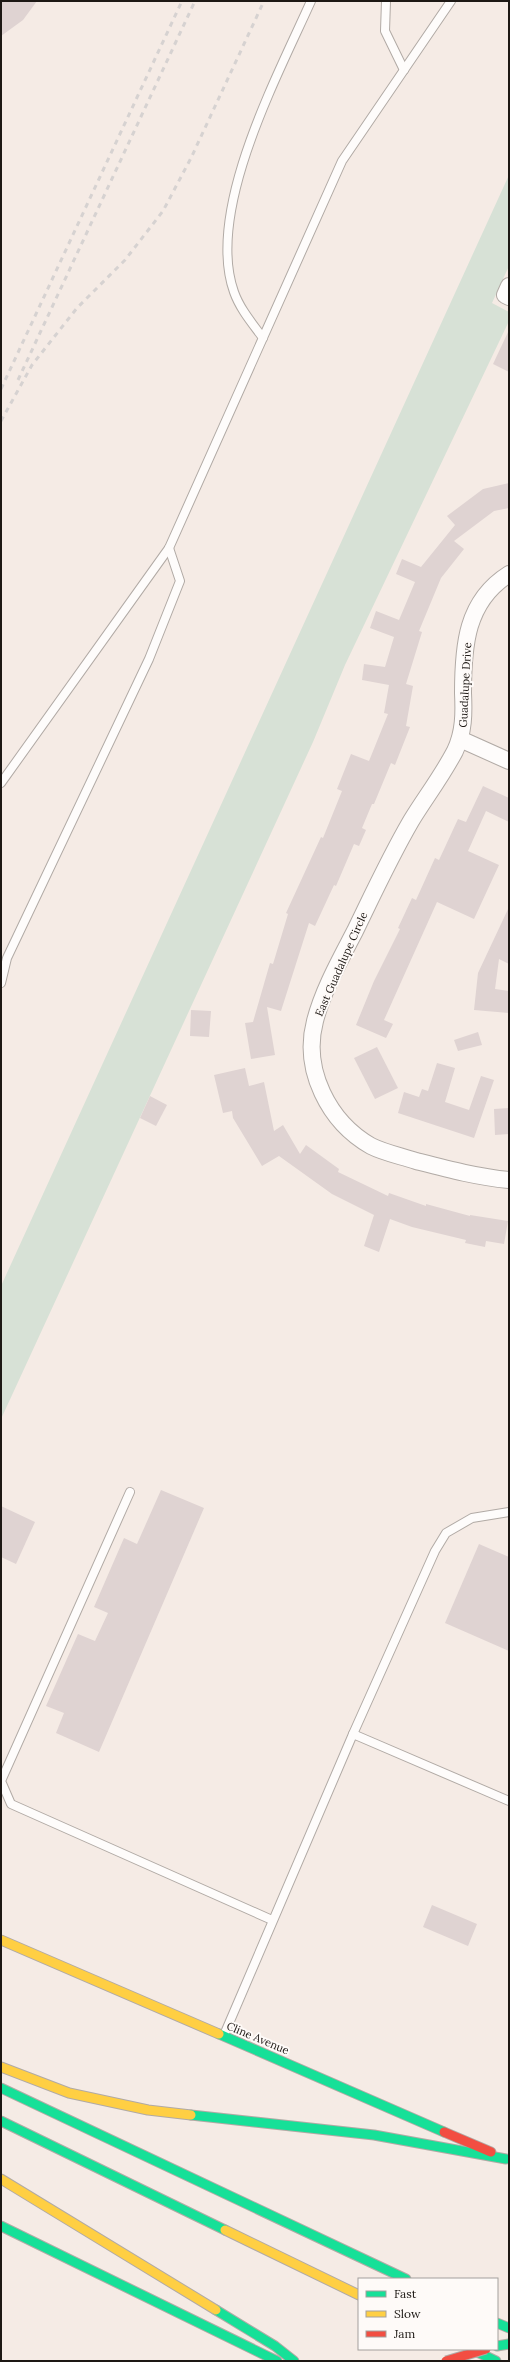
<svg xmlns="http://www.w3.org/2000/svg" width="510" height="2362" font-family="Lora,serif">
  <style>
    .green { fill: #d7e1d6 }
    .building { fill: #dfd3d2 }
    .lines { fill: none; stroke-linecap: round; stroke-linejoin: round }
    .lane-casing { stroke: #b1aaa5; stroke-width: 10 }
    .street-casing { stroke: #b1aaa5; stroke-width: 18 }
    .fast-casing { stroke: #b1aaa5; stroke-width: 11 }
    .slow-casing { stroke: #b1aaa5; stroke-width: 11 }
    .jam-casing { stroke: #b1aaa5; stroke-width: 11 }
    .lane { stroke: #fefcfb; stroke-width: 8 }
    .street { stroke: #fefcfb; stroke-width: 16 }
    .fast { stroke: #16e098; stroke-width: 9 }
    .slow { stroke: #ffcf43; stroke-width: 9 }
    .jam { stroke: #f24e42; stroke-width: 9 }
    .rail { stroke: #d6d2d1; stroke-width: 3; stroke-dasharray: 5 5; stroke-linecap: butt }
    .jam-bridge-casing { stroke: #b1aaa5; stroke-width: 11; stroke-linecap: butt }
    .jam-bridge { stroke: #f24e42; stroke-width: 9 }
    .labels { text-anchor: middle; stroke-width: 4; stroke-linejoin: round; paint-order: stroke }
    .street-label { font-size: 11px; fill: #1d1814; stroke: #fefaf8 }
  </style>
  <rect width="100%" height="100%" fill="#f5ebe5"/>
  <path class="green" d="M509,175V266L492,303L509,312V321L345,665L313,742L1,1419V1286Z"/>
  <g class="building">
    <path d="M1,1H37L23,20L1,36Z"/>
    <path d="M509,330V372L493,364Z"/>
    <path d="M509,483V508L494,511L454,541L464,549L441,578L419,631L422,632L406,684L413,686L406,726L410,727L395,765L391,763L374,804H372L362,828L366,830L359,846L354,844L336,886L334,885L315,926L309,923L281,1011L267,1007L275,1055L251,1059L245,1023L253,1022L270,963L273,964L288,914L286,913L321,837L323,838L342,791L337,789L351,754L369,761L388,714L384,713L389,685L362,680L364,664L385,667L394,637L370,628L376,611L399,620L415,582L396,574L402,559L421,567L455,525L447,516L483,489Z"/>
    <path d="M483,786L509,798V822L486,811L468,851L499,865L474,919L437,902L384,1020L393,1024L386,1038L356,1025L374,981L400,929L398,928L412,898L416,900L435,858L439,860L458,819L466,822Z"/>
    <path d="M509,907V964L499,959L495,989L509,991V1013L474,1010L478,973Z"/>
    <path d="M191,1010L211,1011L209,1037L190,1036Z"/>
    <path d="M478,1032L482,1045L458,1051L454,1040Z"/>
    <path d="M377,1047L398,1088L375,1099L354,1058Z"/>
    <path d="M437,1063L455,1068L445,1102L469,1110L481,1076L494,1080L474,1138L398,1113L404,1092L419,1097L422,1089L428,1091Z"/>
    <path d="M245,1068L249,1086L264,1082L274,1131L283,1125L300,1154L306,1145L339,1169L338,1172L388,1196L389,1193L426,1206V1204L470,1216V1215L508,1221L504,1244L486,1241L485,1247L465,1243L466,1240L412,1227L390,1219L379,1252L364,1246L374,1215L332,1194L279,1156L262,1166L233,1118L232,1111L223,1113L214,1075Z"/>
    <path d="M150,1096L167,1105L156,1126L140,1118Z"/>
    <path d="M509,1108V1134L495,1135L494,1109Z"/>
    <path d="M161,1490L204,1508L99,1752L56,1733L64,1713L46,1706L78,1634L95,1641L108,1613L94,1607L124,1538L137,1544Z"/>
    <path d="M1,1506L35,1522L16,1564L1,1557Z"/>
    <path d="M479,1544L509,1557V1651L445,1623Z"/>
    <path d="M432,1905L477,1924L468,1946L423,1927Z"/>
  </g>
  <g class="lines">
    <defs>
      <g id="lane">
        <path d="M386,1L385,31L404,70"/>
        <path d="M263,338C252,323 240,309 234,292C205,211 278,75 311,1"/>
        <path d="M1,783L169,548L342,161L451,1"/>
        <path d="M1,983L7,958L149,659L180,581L169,548"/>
        <path d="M130,1492L1,1781L11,1804L272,1920"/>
        <path d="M353,1734L435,1551L446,1533L472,1518L509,1512"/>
        <path d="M224,2035L353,1734L509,1801"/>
      </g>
      <g id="street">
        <path d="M509,286L505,295L509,297"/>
        <path d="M509,574C466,601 463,646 463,693C464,713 464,732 455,751C442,776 425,798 411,821C390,857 373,894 355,931C340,960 323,990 315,1021C302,1070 329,1122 371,1146C385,1153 401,1156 416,1161C447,1169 477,1177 509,1180"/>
        <path d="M460,739L509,761"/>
      </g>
      <g id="fast">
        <path d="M219,2034L444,2132"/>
        <path d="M1,2088L406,2279"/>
        <path d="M191,2115L374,2135L506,2159"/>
        <path d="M1,2121L225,2230"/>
        <path d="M1,2226L277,2361"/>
        <path d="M216,2310L275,2346L294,2361"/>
        <path d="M497,2323L509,2328"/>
        <path d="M497,2346L509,2344"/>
        <path d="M471,2349L496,2361"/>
      </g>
      <g id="slow">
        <path d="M1,1940L219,2034"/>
        <path d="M1,2067L69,2093L148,2110L191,2115"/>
        <path d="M1,2179L216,2310"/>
        <path d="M225,2230L359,2295"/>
      </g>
      <path id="jam" d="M444,2132L491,2152"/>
    </defs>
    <use href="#lane" class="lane-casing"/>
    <use href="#street" class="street-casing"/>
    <use href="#fast" class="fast-casing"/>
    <use href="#slow" class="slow-casing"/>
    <use href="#jam" class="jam-casing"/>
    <use href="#lane" class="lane"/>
    <use href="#street" class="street"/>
    <use href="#fast" class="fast"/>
    <use href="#slow" class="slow"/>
    <use href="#jam" class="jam"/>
    <g class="rail">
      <path d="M18,380L195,1"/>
      <path d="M1,389L182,1"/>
      <path d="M1,421L32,365L77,308L125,260L163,211L191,158L264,1"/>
    </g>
    <defs>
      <path id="jam-bridge" d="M446,2361L486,2349"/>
    </defs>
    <use href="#jam-bridge" class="jam-bridge-casing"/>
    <use href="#jam-bridge" class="jam-bridge"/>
  </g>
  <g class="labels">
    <g class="street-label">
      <text transform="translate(465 685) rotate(-87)" y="4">Guadalupe Drive</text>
      <text transform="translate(341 964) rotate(-66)" y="4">East Guadalupe Circle</text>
      <text transform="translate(258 2038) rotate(23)" y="4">Cline Avenue</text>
    </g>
  </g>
  <rect width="510" height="2362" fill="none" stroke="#1d1814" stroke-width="4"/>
  <rect x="358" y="2278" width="140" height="72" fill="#fefaf8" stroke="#a4a09d"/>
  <rect x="366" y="2291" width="20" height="6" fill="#16e098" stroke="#a4a09d"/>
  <text x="394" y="2298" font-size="12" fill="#1d1814">Fast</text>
  <rect x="366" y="2311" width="20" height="6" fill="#ffcf43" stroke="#a4a09d"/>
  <text x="394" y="2318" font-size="12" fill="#1d1814">Slow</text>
  <rect x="366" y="2331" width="20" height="6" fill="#f24e42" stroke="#a4a09d"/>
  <text x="394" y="2338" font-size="12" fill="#1d1814">Jam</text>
</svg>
